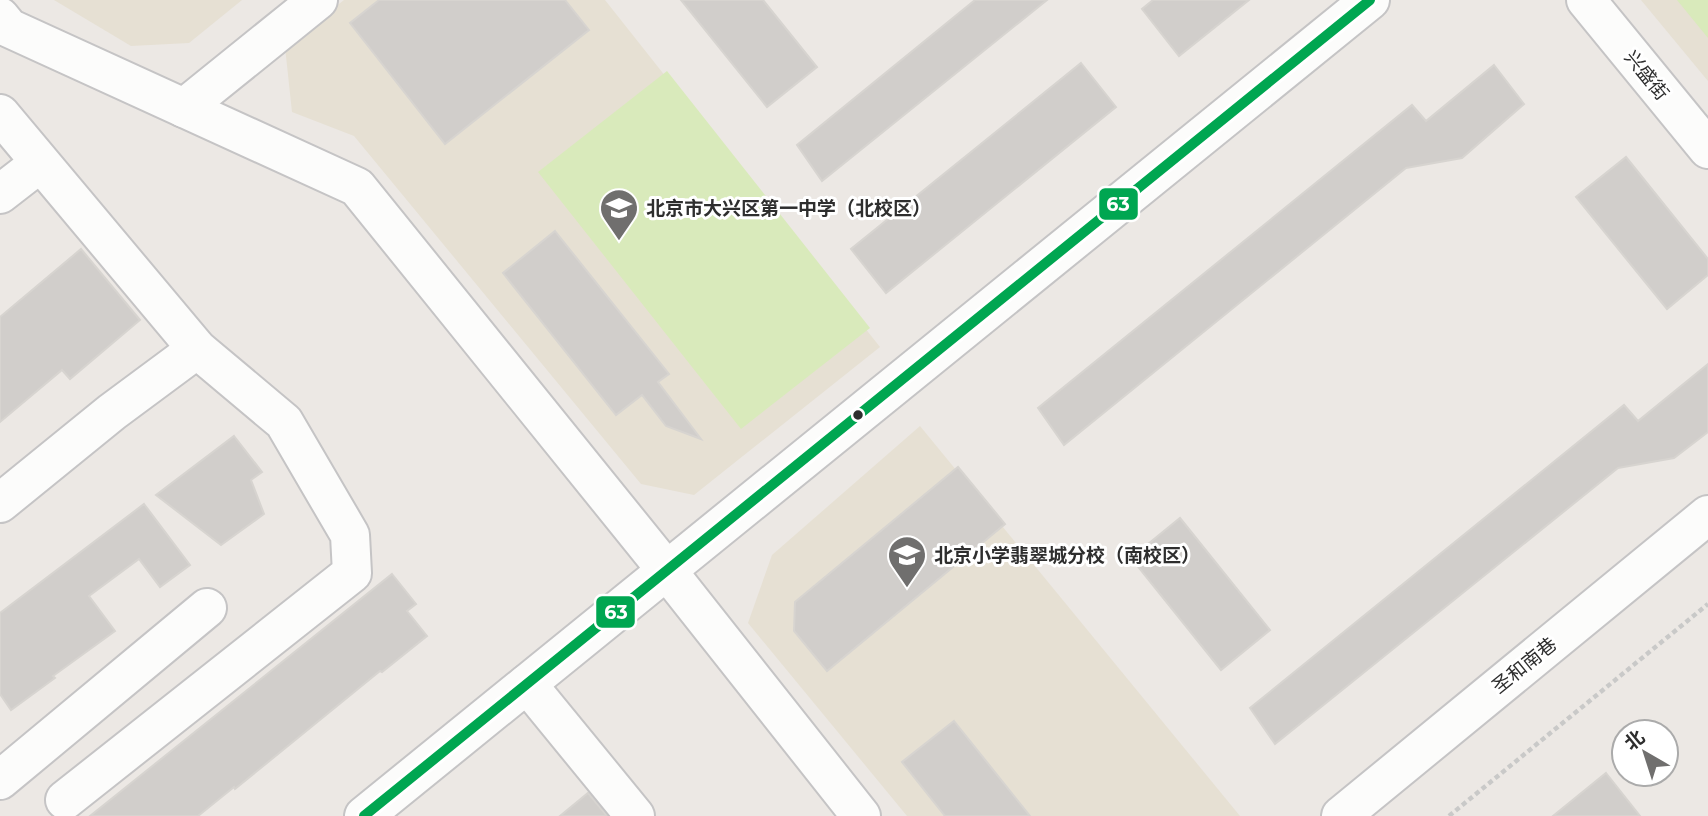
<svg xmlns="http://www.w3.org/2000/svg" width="1708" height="816" font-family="Montserrat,'Noto Sans SC',sans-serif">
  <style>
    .education { fill: #e6e0d3 }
    .pitch { fill: #d9eabb }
    .building { fill: #d1cecb; stroke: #d7d4d0; stroke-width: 2 }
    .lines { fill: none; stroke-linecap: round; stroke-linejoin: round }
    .minor-casing { stroke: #c5c4c5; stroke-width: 42 }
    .path { stroke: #c9c9c8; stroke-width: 4.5; stroke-dasharray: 5 3.5; stroke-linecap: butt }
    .minor { stroke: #fcfcfb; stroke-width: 38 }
    .bus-1-casing { stroke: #fff; stroke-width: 16 }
    .bus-1 { stroke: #00a651; stroke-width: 10 }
    .bus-dot { fill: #2e2e2e; stroke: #fff; stroke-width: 2.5 }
    .labels { text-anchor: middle; stroke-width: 6; stroke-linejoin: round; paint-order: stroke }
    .street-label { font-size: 19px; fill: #2e2e2e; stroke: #fff }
    .poi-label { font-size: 19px; font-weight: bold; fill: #2e2e2e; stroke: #fff; text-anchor: start }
    .line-badge { stroke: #fff; stroke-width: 2.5 }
    .badge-label { font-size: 19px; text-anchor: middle; font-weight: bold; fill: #fff }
  </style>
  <rect width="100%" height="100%" fill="#ece8e4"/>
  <g class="education">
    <path d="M54,0H242L189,43L131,46Z"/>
    <path d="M344,0H605L880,347L694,495L641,484L354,136L292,112L285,47Z"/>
    <path d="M1641,0H1708V81Z"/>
    <path d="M920,426L1240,816H907L748,623L772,555Z"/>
  </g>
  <g class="pitch">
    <path d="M1677,0H1708V38Z"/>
    <path d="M667,71L870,328L741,429L538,172Z"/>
  </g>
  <g class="building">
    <path d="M379,0H565L589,30L445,144L350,23Z"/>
    <path d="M681,0H763L817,67L767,107Z"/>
    <path d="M975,0H1047L822,181L797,145Z"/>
    <path d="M1153,0H1249L1179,56L1142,9Z"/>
    <path d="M1081,63L1116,107L886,293L851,249Z"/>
    <path d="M1494,65L1524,104L1462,158L1406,168L1064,445L1038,408L1412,105L1426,121Z"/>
    <path d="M1626,157L1708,259V275L1667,309L1576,197Z"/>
    <path d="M555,231L669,374L658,382L701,439L666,426L642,395L616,415L503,273Z"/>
    <path d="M81,249L140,320L70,379L62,370L0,422V317Z"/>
    <path d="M1708,364V432L1674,458L1618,468L1275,744L1250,708L1624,405L1638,421Z"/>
    <path d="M234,436L262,472L251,480L264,514L221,545L156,495Z"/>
    <path d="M958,467L1005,524L827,671L794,631L795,602Z"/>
    <path d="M144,504L190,565L160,587L139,559L89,596L115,631L53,676L55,678L11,710L0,694V613Z"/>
    <path d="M1180,518L1270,630L1221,670L1131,558Z"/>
    <path d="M392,574L416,604L407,611L427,636L382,672L380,671L235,789L234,787L198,816H90Z"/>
    <path d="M954,721L1030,816H945L902,762Z"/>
    <path d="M1606,773L1640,816H1553Z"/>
    <path d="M588,793L607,816H560Z"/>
  </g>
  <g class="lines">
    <defs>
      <g id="minor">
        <path d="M1586,0L1708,149"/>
        <path d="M0,17L9,28L357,187L668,572L861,816"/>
        <path d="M184,108L318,0"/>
        <path d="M0,114L197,349L284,422L350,535L352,573L65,800"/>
        <path d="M0,194L40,163"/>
        <path d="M0,503L112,412L197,349"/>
        <path d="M527,684L635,816"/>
        <path d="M0,780L207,608"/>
        <path d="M364,816L1370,0"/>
        <path d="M1341,816L1708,515"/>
      </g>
    </defs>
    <use href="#minor" class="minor-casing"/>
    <path class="path" d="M1449,816L1708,604"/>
    <use href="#minor" class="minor"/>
    <defs>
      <path id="bus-1" d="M364,816L1370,0"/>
    </defs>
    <use href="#bus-1" class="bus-1-casing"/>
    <use href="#bus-1" class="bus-1"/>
  </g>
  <defs>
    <symbol id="school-pin" viewBox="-11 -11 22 30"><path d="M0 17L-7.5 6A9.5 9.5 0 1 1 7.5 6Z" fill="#706f6e" stroke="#fff"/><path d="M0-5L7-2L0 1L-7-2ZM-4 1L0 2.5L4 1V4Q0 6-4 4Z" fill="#fff"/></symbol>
  </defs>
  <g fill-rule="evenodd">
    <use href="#school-pin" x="597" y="186" width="44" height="60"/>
    <use href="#school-pin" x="885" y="533" width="44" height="60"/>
  </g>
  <circle class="bus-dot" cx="858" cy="415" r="6"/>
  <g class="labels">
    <g class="street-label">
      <text transform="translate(1647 75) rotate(51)" y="7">兴盛街</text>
      <text transform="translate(1524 665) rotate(-39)" y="7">圣和南巷</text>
    </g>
    <g class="poi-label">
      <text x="646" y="215">北京市大兴区第一中学（北校区）</text>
      <text x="934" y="562">北京小学翡翠城分校（南校区）</text>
    </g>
  </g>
  <g class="line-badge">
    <rect x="1098" y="187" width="41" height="34" rx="7" fill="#00a651"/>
    <rect x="595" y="595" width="41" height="34" rx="7" fill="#00a651"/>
  </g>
  <g class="badge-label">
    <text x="1118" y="211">63</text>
    <text x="616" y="619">63</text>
  </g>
  <g transform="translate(1645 753) rotate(321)"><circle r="33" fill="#ffffff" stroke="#ababab" stroke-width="2"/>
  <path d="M0-5L12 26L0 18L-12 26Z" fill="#706f6e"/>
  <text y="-10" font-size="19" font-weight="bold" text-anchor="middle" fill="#2e2e2e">北</text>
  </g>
</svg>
